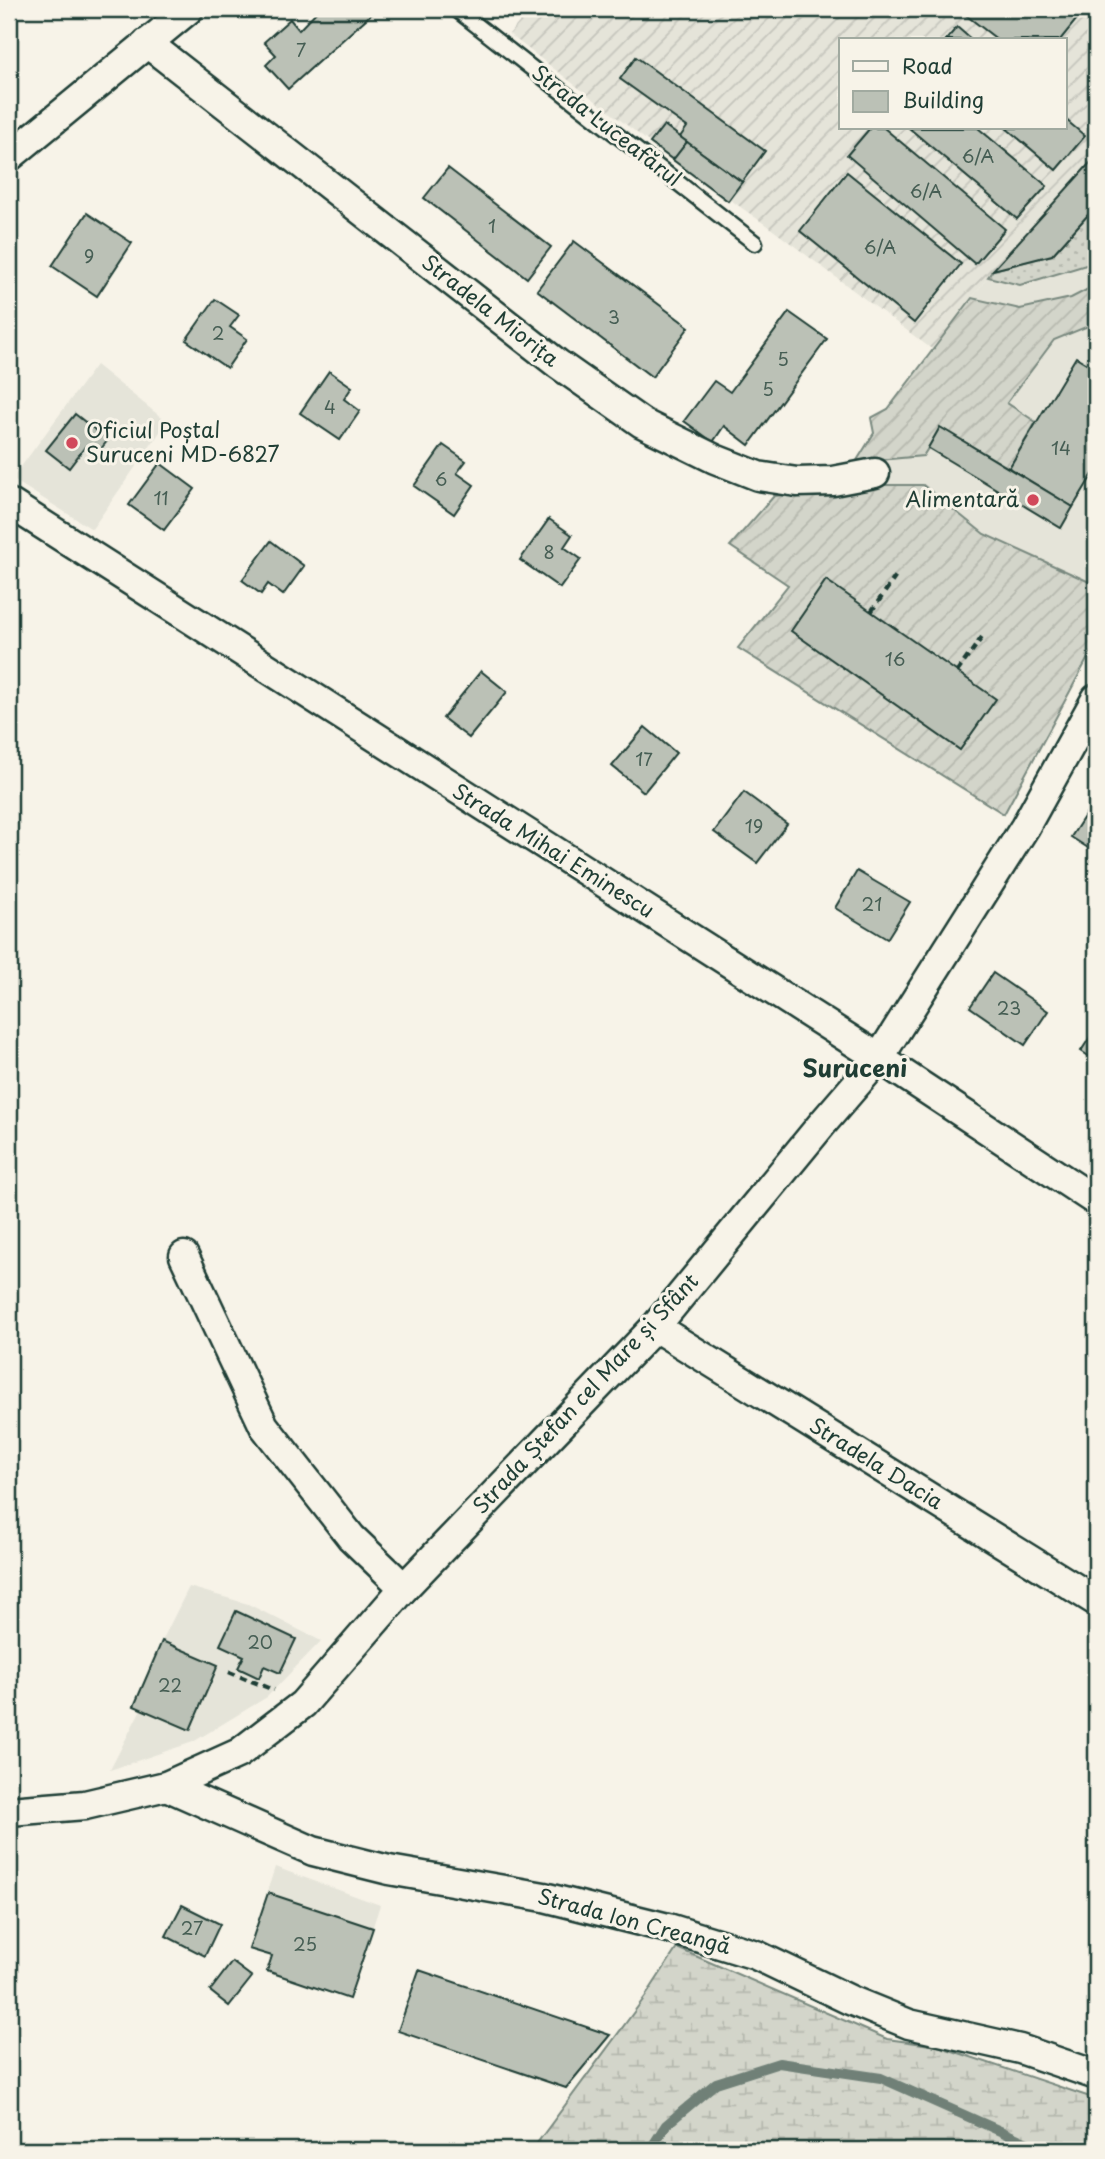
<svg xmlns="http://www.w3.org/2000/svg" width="1105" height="2159" font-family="'Playpen Sans',sans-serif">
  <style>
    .built { fill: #e5e4d9 }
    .industrial { fill: url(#industrial-furrows); fill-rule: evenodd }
    .grass { fill: url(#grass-dots); stroke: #79897f; stroke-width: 2 }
    .wetland { fill: url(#wetland-marsh); stroke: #79897f; stroke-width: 2 }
    .garden { fill: url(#garden-furrows); stroke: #79897f; stroke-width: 2 }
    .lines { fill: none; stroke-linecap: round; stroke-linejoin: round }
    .stream { stroke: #6f8077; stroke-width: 10 }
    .building { fill: #bbc1b6; stroke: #1f3d34; stroke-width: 2 }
    .service-casing { stroke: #1f3d34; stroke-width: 19 }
    .minor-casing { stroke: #1f3d34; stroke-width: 33 }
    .path { stroke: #1f3d34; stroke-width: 4.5; stroke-dasharray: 7 5; stroke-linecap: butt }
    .service { stroke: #f7f3e8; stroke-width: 14 }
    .minor { stroke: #f7f3e8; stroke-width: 28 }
    .poi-dot { fill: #d1495b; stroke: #f7f3e8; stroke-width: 2.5 }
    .labels { text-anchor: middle; stroke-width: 6; stroke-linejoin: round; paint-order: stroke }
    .number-label { font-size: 18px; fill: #465e54 }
    .street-label { font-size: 21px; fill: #1f3d34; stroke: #f7f3e8 }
    .poi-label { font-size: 21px; fill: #1f3d34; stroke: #f7f3e8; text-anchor: start }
    .quarter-label { font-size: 24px; font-weight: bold; fill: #1f3d34; stroke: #f7f3e8 }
  </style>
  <defs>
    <pattern id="industrial-furrows" width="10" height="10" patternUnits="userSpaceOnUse" patternTransform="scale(1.75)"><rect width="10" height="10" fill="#e5e4d9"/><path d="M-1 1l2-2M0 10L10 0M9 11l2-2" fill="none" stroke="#c4c4bb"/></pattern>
    <pattern id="grass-dots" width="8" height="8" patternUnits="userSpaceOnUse" patternTransform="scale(1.75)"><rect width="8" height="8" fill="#d3d5ca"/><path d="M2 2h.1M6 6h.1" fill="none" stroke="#b5b8ae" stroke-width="1.8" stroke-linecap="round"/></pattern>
    <pattern id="wetland-marsh" width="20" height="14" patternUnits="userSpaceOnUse" patternTransform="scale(1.75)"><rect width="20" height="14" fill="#d3d5ca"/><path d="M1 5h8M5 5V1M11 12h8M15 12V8" fill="none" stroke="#b5b8ae"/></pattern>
    <pattern id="garden-furrows" width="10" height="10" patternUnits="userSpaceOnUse" patternTransform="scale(1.75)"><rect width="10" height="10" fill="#d3d5ca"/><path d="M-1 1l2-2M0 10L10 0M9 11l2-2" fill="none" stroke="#b5b8ae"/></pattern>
  </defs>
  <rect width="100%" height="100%" fill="#f7f3e8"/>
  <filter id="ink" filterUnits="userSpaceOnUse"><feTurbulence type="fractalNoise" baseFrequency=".0143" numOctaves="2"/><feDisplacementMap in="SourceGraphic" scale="14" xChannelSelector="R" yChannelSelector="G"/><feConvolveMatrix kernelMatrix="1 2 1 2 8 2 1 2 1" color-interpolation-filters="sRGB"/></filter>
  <g filter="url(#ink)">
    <g class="built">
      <path d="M1096,206V585L984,534L923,485H874L856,462L874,433L871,418L888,409L993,270L1052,255Z"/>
      <path d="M96,365L167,422L92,529L12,479Z"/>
      <path d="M189,1587L248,1604L321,1641L267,1697L193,1742L110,1770L141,1709L134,1706L162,1641Z"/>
      <path d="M275,1867L380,1905L349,1999L267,1971L272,1956L249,1949Z"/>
    </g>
    <path class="industrial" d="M531,9H1096V155L1090,163L1096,169V206L1052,255L993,270L933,350L773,230L650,143L509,34ZM841,40H1065V128H841Z"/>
    <path class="grass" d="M1096,206V262L1020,285L988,277L993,270L1052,255Z"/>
    <path class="wetland" d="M677,1948L887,2039L938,2046L1096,2099V2150H532L645,1997Z"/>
    <g class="garden">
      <path d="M1096,285V331L1088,326L1054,340L1007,403L1036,422L1009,468L941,428L923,456L856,462L874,433L871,418L888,409L972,298L1020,309L1071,298Z"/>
      <path d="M874,485H923L984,534L1096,585V643L1004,814L738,648L788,585L730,546L774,496Z"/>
    </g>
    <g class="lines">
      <path class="stream" d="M650,2150L666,2125L716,2083L779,2063L881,2078L1043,2150"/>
    </g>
    <g class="building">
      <path d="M319,9H377L288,89L266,65L276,55L264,42L290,19L299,30Z"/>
      <path d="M958,9H1085L1060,40H998Z"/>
      <path d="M957,27L972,40H946Z"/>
      <path d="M636,57L765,151L742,182L680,137L687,127L620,79Z"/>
      <path d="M1065,119L1085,136L1056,170L1006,128H1065Z"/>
      <path d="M664,125L687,142L673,160L650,143Z"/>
      <path d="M870,128H884L1005,229L975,264L847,155Z"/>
      <path d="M909,128H978L1047,186L1017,219Z"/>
      <path d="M687,142L742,182L728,201L673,160Z"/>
      <path d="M1090,163L1096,169V206L1052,255L993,270Z"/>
      <path d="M448,168L551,247L527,278L424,198Z"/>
      <path d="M847,172L961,264L914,323L800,231Z"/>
      <path d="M87,213L132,243L97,296L52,266Z"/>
      <path d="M574,241L689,327L652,377L537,290Z"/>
      <path d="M215,299L239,315L230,327L247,339L227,368L186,340Z"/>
      <path d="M789,312L827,339L749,445L724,426L713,442L684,421L714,381L730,392Z"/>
      <path d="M1076,357L1096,369V469L1073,507L1009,468Z"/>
      <path d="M329,371L352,387L344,399L360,411L340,440L300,413Z"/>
      <path d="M75,414L108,440L96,455L85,447L69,468L46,450Z"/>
      <path d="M940,427L1073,507L1061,528L928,448Z"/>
      <path d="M443,445L466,461L457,473L474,485L454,514L414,486Z"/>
      <path d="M160,463L195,489L164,530L129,505Z"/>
      <path d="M549,519L572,535L564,547L581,559L560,588L520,560Z"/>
      <path d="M271,541L304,566L283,595L268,584L261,594L242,580Z"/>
      <path d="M826,580L996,699L960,750L791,631Z"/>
      <path d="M481,671L507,692L469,738L443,718Z"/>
      <path d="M645,727L676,753L644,792L612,766Z"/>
      <path d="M744,792L787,824L757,863L714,832Z"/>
      <path d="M1093,803L1096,805V853L1071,837Z"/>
      <path d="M857,871L910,902L887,939L835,908Z"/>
      <path d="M993,973L1048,1011L1025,1045L970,1007Z"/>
      <path d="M1096,1028V1061L1081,1051Z"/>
      <path d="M236,1611L296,1639L280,1673L264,1666L259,1678L238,1668L244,1656L220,1645Z"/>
      <path d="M162,1641L218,1665L190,1730L134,1706Z"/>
      <path d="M268,1893L373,1928L349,1999L267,1971L272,1956L249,1949Z"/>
      <path d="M182,1905L220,1924L205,1956L166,1936Z"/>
      <path d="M232,1962L252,1977L229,2006L210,1991Z"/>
      <path d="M419,1970L610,2035L566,2088L398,2031Z"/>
    </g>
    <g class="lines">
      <defs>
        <path id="service" d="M456,9L755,243"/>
        <g id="minor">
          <path d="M147,43L558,364L642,423L715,459L758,476L797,482L833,481L875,473"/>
          <path d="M9,157L189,9"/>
          <path d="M9,503L879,1058L1096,1201"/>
          <path d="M184,1256L264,1426L351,1537L404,1588"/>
          <path d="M655,1327L1096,1601"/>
          <path d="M166,1786L313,1851L389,1870L544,1897L668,1928L756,1955L850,2000L909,2024L1020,2049L1096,2075"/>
          <path d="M9,1811L85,1805L166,1786L239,1753L303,1704L404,1588L655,1327L822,1124L879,1058L1025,827L1096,699"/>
        </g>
      </defs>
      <use href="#service" class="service-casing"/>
      <use href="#minor" class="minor-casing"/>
      <g class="path">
        <path d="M871,612L898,573"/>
        <path d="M957,672L985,633"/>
        <path d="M229,1672L274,1690"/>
      </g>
      <use href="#service" class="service"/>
      <use href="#minor" class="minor"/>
    </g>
  </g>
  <g class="poi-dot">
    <circle cx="72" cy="443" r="7"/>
    <circle cx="1033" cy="500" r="7"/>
  </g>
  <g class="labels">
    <g class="number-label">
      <text x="301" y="57">7</text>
      <text x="978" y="163">6/A</text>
      <text x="926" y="198">6/A</text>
      <text x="492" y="233">1</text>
      <text x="880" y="254">6/A</text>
      <text x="89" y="263">9</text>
      <text x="614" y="324">3</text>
      <text x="218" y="340">2</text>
      <text x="783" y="366">5</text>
      <text x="768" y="396">5</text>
      <text x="330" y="414">4</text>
      <text x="1061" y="455">14</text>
      <text x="441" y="486">6</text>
      <text x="161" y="505">11</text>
      <text x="549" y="559">8</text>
      <text x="895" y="666">16</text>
      <text x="644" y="766">17</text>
      <text x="754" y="833">19</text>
      <text x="872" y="911">21</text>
      <text x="1009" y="1015">23</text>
      <text x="260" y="1649">20</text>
      <text x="170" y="1692">22</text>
      <text x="192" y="1935">27</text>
      <text x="305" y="1951">25</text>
    </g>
    <g class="street-label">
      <text transform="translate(606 126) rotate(38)" y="7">Strada Luceafărul</text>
      <text transform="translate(490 311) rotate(38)" y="7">Stradela Miorița</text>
      <text transform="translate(553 851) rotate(32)" y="7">Strada Mihai Eminescu</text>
      <text transform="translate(586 1394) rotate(-47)" y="7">Strada Ștefan cel Mare și Sfânt</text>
      <text transform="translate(876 1464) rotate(32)" y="7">Stradela Dacia</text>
      <text transform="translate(634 1922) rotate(15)" y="7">Strada Ion Creangă</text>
    </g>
    <g class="poi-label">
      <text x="86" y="438">Oficiul Poștal<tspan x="86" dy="24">Suruceni MD-6827</tspan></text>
      <text x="1019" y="507" text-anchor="end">Alimentară</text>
    </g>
    <g class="quarter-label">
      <text x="855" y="1077">Suruceni</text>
    </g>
  </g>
  <rect width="1105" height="2159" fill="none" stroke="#f7f3e8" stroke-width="35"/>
  <rect x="18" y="18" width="1070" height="2124" fill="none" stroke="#1f3d34" stroke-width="2.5" filter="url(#ink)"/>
  <rect x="839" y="38" width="228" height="91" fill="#f7f3e8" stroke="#a1aaa0" stroke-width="2"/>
  <rect x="853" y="61" width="35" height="10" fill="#f7f3e8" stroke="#a1aaa0" stroke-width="2"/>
  <text x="902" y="74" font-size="21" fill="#1f3d34">Road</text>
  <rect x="853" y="91" width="35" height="21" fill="#bbc1b6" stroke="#a1aaa0" stroke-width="2"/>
  <text x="902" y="108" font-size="21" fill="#1f3d34">Building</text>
</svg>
